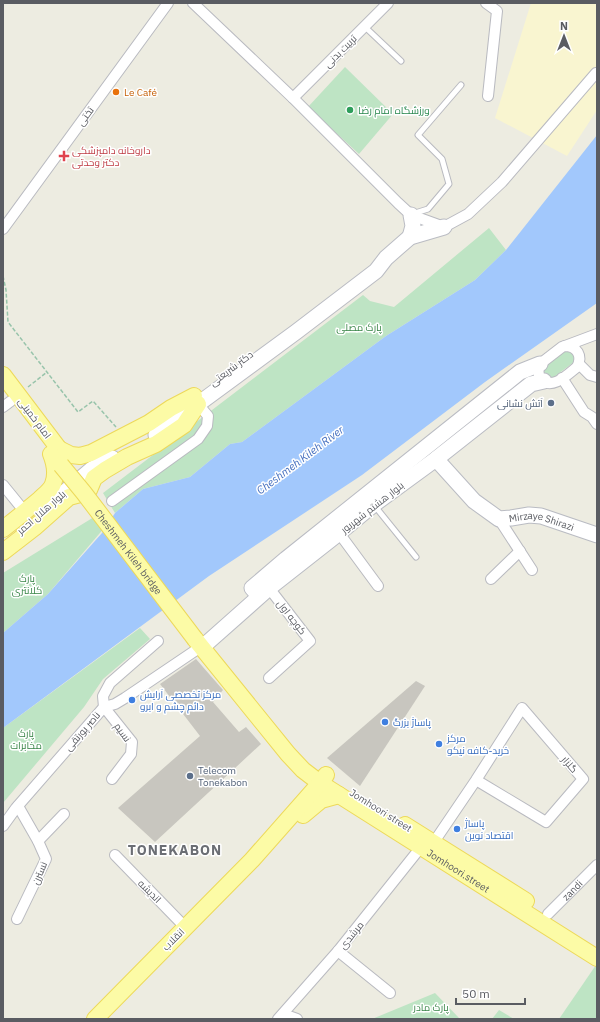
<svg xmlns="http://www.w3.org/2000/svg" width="600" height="1022" font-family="'IBM Plex Sans',Cairo,sans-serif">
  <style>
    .green { fill: #bee4c4 }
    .sand { fill: #f9f5d0 }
    .water { fill: #a2c8fc }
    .building { fill: #c8c6bf }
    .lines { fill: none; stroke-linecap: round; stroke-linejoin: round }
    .lane-casing { stroke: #b9bac0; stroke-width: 7 }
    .street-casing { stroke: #b9bac0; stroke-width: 12 }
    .secondary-casing { stroke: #babcc3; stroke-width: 17 }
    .primary-casing { stroke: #edd95a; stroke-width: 18 }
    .path { stroke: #98c4ab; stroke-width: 1.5; stroke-dasharray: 4 2; stroke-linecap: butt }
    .lane { stroke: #fff; stroke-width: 5 }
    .street { stroke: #fff; stroke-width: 10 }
    .secondary { stroke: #fff; stroke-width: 15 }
    .primary { stroke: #fcfba6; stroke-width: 16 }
    .primary-bridge-casing { stroke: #edd95a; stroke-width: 18; stroke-linecap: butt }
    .primary-bridge { stroke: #fcfba6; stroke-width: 16 }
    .food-dot { fill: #e8710a; stroke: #fff; stroke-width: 1.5 }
    .leisure-dot { fill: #2e9e5b; stroke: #fff; stroke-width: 1.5 }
    .health-dot { fill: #e0444e; stroke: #fff; stroke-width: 1.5 }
    .service-dot { fill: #5c6f8a; stroke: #fff; stroke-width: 1.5 }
    .shop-dot { fill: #3f7fe0; stroke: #fff; stroke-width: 1.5 }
    .labels { text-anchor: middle; stroke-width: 3; stroke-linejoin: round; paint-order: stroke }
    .street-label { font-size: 10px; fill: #5a5c62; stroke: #fff }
    .food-label { font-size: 10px; fill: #c56008; stroke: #fff; text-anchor: start }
    .leisure-label { font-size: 10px; fill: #27864d; stroke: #fff; text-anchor: start }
    .health-label { font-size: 10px; fill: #be3a42; stroke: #fff; text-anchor: start }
    .park-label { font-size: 10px; fill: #378446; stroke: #fff }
    .service-label { font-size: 10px; fill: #4e5e75; stroke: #fff; text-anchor: end }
    .shop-label { font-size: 10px; fill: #366cbe; stroke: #fff; text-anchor: start }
    .water-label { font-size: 11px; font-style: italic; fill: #456fbf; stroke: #fff }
    .district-label { font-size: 14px; font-weight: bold; letter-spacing: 1px; fill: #6b6e74; stroke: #fff }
  </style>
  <rect width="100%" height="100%" fill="#edece1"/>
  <g class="green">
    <path d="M345,67L393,114L359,154L308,107Z"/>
    <path d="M489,228L506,250L475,280L386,336L242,442L230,444L190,477L143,489L115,513L103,493L363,295L370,301L394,307Z"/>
    <path d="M566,350L574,353L575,360L574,362L554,377H547C545,376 543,374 543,372C542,366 561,353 566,350Z"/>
    <path d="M94,517L105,527L48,594L3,633V573Z"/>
    <path d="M140,628L150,639L103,679L84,707L3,803V728Z"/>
    <path d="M596,965L597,966V1019H559Z"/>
    <path d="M435,993L460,1019H372Z"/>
    <path d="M499,1010L514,1019H492Z"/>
  </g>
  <path class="sand" d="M531,3H597V110L567,156L495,118Z"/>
  <path class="water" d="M597,135V303L485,382L362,475L209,576L3,728V633L48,594L102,533L115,513L143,489L190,477L230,444L242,442L386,336L475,280L506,250Z"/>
  <g class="building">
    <path d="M196,659L223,690L213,702L239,732L246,727L261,744L155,842L118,808L200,736L160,684Z"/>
    <path d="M416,681L425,686L360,786L327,758Z"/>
  </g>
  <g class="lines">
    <defs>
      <g id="lane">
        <path d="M364,26L401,61"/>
        <path d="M412,214L428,209L449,184L442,159L418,135L461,85"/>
        <path d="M374,505L416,557"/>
      </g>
      <g id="street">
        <path d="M193,3L293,98L398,203L411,215L444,227L468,214L502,182L596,73"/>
        <path d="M486,3L497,11L488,96"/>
        <path d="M293,98L388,3"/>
        <path d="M3,229L168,3"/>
        <path d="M565,346C577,346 583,356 577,367C568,374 552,391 541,379C537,374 538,369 540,364L562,347Z"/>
        <path d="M565,346L597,334"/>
        <path d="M579,364L590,375L597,377"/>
        <path d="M562,378L584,412L592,417L597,424"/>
        <path d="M3,407L11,401"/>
        <path d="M3,485L25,512"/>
        <path d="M112,501L198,439L207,426L208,416L198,404"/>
        <path d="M499,519L532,570"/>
        <path d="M339,533L378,586"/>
        <path d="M491,579L520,551"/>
        <path d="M269,588L310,641L269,678"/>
        <path d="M104,707L132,742L131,754L112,779"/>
        <path d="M104,707L103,696L110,683L158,641"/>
        <path d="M3,826L16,808L104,707L115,704L125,698L205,644"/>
        <path d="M38,841L64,814"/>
        <path d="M434,842L476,780L522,708L583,779L546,822L476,780"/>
        <path d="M115,855L185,927"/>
        <path id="s1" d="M548,914L597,865"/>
        <path d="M17,919L46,859L38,841L18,806"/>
        <path d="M338,951L390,993"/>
        <path d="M283,1014L297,1019"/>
        <path d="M278,1019L338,951L421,847"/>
      </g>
      <g id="secondary">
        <path d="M410,237L413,226L411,215"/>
        <path d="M156,435L296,332L376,271L386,258L410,237L444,227"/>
        <path id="s2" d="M436,459L474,501L499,519L511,518L529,515L541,516L597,535"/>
        <path d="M53,502L92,469L112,458"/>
        <path d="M259,596L252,588L286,559L520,372L540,364"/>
        <path d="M207,643L269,588L339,533L373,505L436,459L531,384L544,381"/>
      </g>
      <g id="primary">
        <path d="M3,375L59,449L64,458"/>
        <path d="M59,449L71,455L80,456L91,453L149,423L171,408L194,396"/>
        <path d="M89,490L94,478L105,470L127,457L156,444L184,425L198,404"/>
        <path d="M3,529C15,520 27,510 39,500C44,495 51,490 53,484C57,474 55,464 51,454"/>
        <path d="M3,552L34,528L69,497L84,493"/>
        <path id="s3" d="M195,639L288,754L303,770L320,783L597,958"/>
        <path d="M303,815L321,800L339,795"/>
        <path d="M405,825L526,901"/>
        <path d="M95,1019L252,860L320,783L326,775"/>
      </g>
    </defs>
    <use href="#lane" class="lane-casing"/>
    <use href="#street" class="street-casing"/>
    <use href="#secondary" class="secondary-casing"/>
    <use href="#primary" class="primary-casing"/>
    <g class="path">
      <path d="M3,276L6,290L8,322L78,412L93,401L116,427"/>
      <path d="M28,387L47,372"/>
    </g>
    <use href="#lane" class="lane"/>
    <use href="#street" class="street"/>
    <use href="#secondary" class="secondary"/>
    <use href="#primary" class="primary"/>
    <defs>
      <g id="primary-bridge">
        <path id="s4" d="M61,465L84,493L195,639"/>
      </g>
    </defs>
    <use href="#primary-bridge" class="primary-bridge-casing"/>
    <use href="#primary-bridge" class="primary-bridge"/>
  </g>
  <circle class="food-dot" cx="116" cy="92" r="4"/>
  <circle class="leisure-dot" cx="350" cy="110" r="4"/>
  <path class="health-dot" d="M62 150h4v4h4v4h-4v4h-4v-4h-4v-4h4z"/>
  <g class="service-dot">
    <circle cx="551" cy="403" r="4"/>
    <circle cx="190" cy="776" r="4"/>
  </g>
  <g class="shop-dot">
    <circle cx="132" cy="700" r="4"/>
    <circle cx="385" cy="722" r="4"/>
    <circle cx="439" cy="744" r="4"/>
    <circle cx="457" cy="829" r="4"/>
  </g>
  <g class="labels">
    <g class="street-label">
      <text transform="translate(340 51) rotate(-45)" y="4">تربیت بدنی</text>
      <text transform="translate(85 116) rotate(-54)" y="4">تختی</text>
      <text transform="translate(231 368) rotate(-37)" y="4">دکتر شریعتی</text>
      <text transform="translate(35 418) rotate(53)" y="4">امام خمینی</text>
      <text transform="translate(372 507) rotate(-38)" y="4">بلوار هشتم شهریور</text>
      <text transform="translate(41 512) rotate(-41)" y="4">بلوار هلال احمر</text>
      <text dy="4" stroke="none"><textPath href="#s2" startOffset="131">Mirzaye Shirazi</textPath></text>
      <text dy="4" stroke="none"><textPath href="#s4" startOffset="110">Cheshmeh Kileh bridge</textPath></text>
      <text transform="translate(292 617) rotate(52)" y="4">کوچه اول</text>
      <text transform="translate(82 731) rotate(-49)" y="4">ناصر پورتقی</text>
      <text transform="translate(123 732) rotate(54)" y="4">نسیم</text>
      <text transform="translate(570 764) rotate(49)" y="4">گلزار</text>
      <text transform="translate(381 810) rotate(32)" y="4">Jomhoori street</text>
      <text dy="4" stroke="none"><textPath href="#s3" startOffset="355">Jomhoori.street</textPath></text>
      <text transform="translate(39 873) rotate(-67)" y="4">نسترن</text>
      <text dy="4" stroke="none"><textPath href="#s1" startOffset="34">zandi</textPath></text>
      <text transform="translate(150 891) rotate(45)" y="4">اندیشه</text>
      <text transform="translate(351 935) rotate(-51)" y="4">مرشدی</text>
      <text transform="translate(173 939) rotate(-45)" y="4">انقلاب</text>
    </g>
    <g class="food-label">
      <text x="124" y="96">Le Café</text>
    </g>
    <g class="leisure-label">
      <text x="358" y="114">ورزشگاه امام رضا</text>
    </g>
    <g class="health-label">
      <text x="72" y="154">داروخانه دامپزشکی<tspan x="72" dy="12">دکتر وحدتی</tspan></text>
    </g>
    <g class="park-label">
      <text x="359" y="331">پارک مصلی</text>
      <text x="27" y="582">پارک<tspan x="27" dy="12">کلانتری</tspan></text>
      <text x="26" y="737">پارک<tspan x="26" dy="12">مخابرات</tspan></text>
      <text x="431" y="1011">پارک مادر</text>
    </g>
    <g class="service-label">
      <text x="543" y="407">آتش نشانی</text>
      <text x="198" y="774" text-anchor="start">Telecom<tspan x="198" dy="12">Tonekabon</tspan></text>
    </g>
    <g class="shop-label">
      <text x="140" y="698">مرکز تخصصی آرایش<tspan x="140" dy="12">دائم چشم و ابرو</tspan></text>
      <text x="393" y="726">پاساژ بزرگ</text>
      <text x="447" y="742">مرکز<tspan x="447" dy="12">خرید-کافه نیکو</tspan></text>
      <text x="465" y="827">پاساژ<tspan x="465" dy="12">اقتصاد نوین</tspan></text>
    </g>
    <g class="water-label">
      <text transform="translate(300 460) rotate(-37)" y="4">Cheshmeh Kileh River</text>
    </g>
    <g class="district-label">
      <text x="175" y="855">TONEKABON</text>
    </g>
  </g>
  <rect width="600" height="1022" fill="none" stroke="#5a5c62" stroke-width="8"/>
  <g transform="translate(564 36)" stroke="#ffffff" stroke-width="3" paint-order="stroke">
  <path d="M0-3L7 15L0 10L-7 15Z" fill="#5a5c62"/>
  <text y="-6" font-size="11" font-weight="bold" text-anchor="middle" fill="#5a5c62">N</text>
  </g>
  <path d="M456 998v6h69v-6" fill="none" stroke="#5a5c62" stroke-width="2"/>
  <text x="462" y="998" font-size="12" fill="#5a5c62" stroke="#ffffff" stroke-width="3" paint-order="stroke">50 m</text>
</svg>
